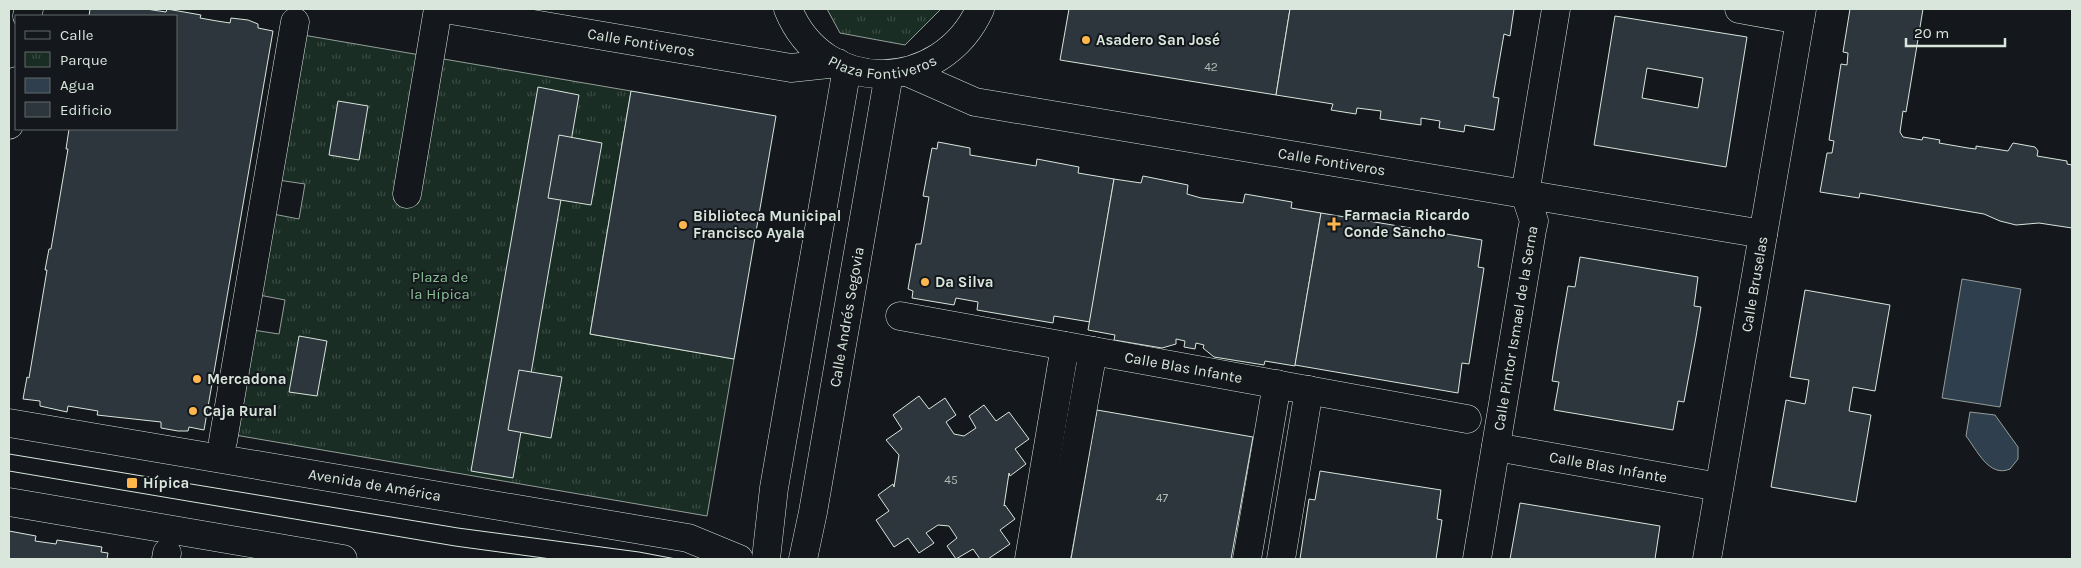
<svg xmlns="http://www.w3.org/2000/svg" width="2081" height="568" font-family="Karla,sans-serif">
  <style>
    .park { fill: url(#park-tufts); stroke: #939e99 }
    .water { fill: #2f3f4d; stroke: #939e99 }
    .building { fill: #2c363c; stroke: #d8e6dc; fill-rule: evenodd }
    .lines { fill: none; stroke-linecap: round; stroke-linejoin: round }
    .minor-casing { stroke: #d8e6dc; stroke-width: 29 }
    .major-casing { stroke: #d8e6dc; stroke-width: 29 }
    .minor { stroke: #14181c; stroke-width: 28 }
    .major { stroke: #14181c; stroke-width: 28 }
    .tram { stroke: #d8e6dc; stroke-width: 1 }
    .poi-dot { fill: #ffb74d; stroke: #14181c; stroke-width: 2 }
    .labels { text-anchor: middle; stroke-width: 4; stroke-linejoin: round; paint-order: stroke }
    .number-label { font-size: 12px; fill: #adbab4 }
    .poi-label { font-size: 15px; font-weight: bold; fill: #d8e6dc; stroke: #14181c; text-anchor: start }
    .street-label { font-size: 15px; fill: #d8e6dc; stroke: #14181c }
    .park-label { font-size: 15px; fill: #8ac095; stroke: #14181c }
  </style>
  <defs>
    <pattern id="park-tufts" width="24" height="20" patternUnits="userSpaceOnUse" patternTransform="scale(1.25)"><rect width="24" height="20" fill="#1a2d24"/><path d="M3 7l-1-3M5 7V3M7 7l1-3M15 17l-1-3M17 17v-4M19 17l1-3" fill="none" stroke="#3b4b43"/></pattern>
  </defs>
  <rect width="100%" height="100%" fill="#14181c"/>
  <g class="park">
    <path d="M827,9H941L905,45L840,33Z"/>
    <path d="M303,35L631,91L590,334L734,359L707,516L235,435L253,330L279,334L285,300L259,295L273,214L299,219L305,184L278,180Z"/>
  </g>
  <g class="water">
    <path d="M1962,279L2021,289L2000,407L1942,398Z"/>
    <path d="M1970,412L1995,415L2018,447V459L2010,469C1989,478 1977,450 1966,436Z"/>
  </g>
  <g class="building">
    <path d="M90,9H146L166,12L167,9L201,15L200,18L217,21L230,23L231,18L248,20L258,24V28L273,31L204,430L189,427L188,431H178L161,428V422L97,415L98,411L68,406L67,412L40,406V401L23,399L27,377L29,378L47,270H45L49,249H51L68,149H66L69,129H176V16H89Z"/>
    <path d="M1069,9H1290L1276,95L1060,60Z"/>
    <path d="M1290,9H1514L1510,36L1504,34L1493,97L1499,98L1494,130L1465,125L1464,132L1439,128L1440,121L1421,118V125L1380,119L1381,111L1357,108L1356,114L1331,110L1333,104L1276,95Z"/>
    <path d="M1850,9H1923L1906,112L1903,111L1900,132L1903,137L1922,140L1923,137L1940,140L1939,143L1968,148L1976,149V146L2008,151L2013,143L2035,147L2038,151L2037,156L2067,161V164L2072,165V228L2039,223L2016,225L2000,221L1984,214L1860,193L1859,198L1820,192L1827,153H1832L1834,141L1829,140L1841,64L1847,65L1848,53L1843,52Z"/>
    <path d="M1615,16L1747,37L1726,167L1594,145ZM1647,68L1703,78L1698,108L1642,98Z"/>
    <path d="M538,87L579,95L513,478L471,471Z"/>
    <path d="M631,91L776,116L734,359L590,334Z"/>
    <path d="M338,101L368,106L359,160L329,155Z"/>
    <path d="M559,135L602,143L591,205L548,198Z"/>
    <path d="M938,142L970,148V155L1036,166L1037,159L1079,167L1078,173L1114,179L1090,322L1054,316L1053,323L977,310L978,302L956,298L954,305L912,298L913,291L908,289L916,244H921L929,197L923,196L932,148L937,149Z"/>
    <path d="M1143,176L1188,185L1187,194L1201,198L1243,203L1245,194L1292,202L1291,208L1321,213L1295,366L1265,361L1264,365L1214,357L1203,348L1204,345L1196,343L1195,349L1184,347L1185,341L1176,339V344L1162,348L1114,340L1115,335L1088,330L1114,179L1141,183Z"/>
    <path d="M1321,213L1482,240L1478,267L1484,268L1469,364L1462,363L1458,393L1295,365Z"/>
    <path d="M1580,257L1698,277L1694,306L1701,307L1696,337L1684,402L1678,401L1673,430L1554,410L1559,382L1552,381L1557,350L1568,286L1575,287Z"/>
    <path d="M1805,290L1890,305L1875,391L1853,387L1849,411L1871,415L1856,502L1771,487L1786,400L1805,404L1806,399L1809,380L1790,377Z"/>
    <path d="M299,336L327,341L317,396L289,392Z"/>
    <path d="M519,370L562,377L551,438L508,430Z"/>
    <path d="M919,396L929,409L945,398L956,415L946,422L954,434L964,436L976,428L969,416L984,405L996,421L1009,412L1029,439L1015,449L1026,464L1010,476L1009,473L1004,506L1005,505L1015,519L1000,530L1010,544L988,559H980L973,549L956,559L947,546L957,538L949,526L938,525L926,533L934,543L919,553L908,538L894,547L876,520L889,511L878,495L893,484L894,487L899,455L886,440L902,429L893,415Z"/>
    <path d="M1097,410L1253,437L1231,559H1071Z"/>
    <path d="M1320,471L1441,490L1437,519L1442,520L1436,559H1300L1309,499L1315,500Z"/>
    <path d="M1520,503L1660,526L1655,559H1510Z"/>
    <path d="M9,531L36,536L35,541L56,544L57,540L102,547L101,552L108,553L107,559H9Z"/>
  </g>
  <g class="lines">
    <defs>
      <g id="minor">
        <path id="s1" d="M445,9L791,68L838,63"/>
        <path d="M1739,9L1800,20"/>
        <path id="s2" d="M907,72L975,102L1763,234"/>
        <path d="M407,194L438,9"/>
        <path id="s3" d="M900,316L1467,419"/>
        <path d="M223,441L295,22"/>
        <path id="s4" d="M1496,447L1719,487"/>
        <path d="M166,559L167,553"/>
        <path d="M1029,559L1065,346"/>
        <path d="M1056,559L1093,351"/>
        <path d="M1247,559L1277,384"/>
        <path d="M1281,559L1309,390"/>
        <path id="s5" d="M1477,559L1532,230L1534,221L1525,194L1556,9"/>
        <path id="s6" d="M1707,559L1802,9"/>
      </g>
      <g id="major">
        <path id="s7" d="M788,9C824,98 942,93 980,9"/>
        <path d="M27,16L29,9"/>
        <path d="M9,125L16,81"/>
        <path id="s8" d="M9,423L688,538L739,559"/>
        <path d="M9,502L343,559"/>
        <path d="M766,559L774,488L847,68"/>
        <path id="s9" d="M803,559L813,512L889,74"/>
      </g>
    </defs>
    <use href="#minor" class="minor-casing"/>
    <use href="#major" class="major-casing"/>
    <use href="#minor" class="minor"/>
    <use href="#major" class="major"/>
    <g class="tram">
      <path d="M9,454L458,528L639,552L676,559"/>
      <path d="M9,471L455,546L551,559"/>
    </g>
  </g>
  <g class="poi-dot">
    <circle cx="1086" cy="40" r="5"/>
    <path d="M1331.5 216.5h5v5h5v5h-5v5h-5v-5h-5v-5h5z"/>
    <circle cx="683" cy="225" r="5"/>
    <circle cx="925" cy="282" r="5"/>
    <circle cx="197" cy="379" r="5"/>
    <circle cx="193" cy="411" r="5"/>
    <rect x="126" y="477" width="12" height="12" rx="2.5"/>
  </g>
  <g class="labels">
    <g class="number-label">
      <text x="1211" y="71">42</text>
      <text x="951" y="484">45</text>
      <text x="1162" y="502">47</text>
    </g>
    <g class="poi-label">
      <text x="1096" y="45">Asadero San José</text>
      <text x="1344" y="220">Farmacia Ricardo<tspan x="1344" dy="17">Conde Sancho</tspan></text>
      <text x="693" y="221">Biblioteca Municipal<tspan x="693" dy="17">Francisco Ayala</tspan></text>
      <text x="935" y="287">Da Silva</text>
      <text x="207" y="384">Mercadona</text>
      <text x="203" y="416">Caja Rural</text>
      <text x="143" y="488">Hípica</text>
    </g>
    <g class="street-label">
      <text dy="5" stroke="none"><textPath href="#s1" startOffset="199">Calle Fontiveros</textPath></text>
      <text dy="5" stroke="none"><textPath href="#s7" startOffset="122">Plaza Fontiveros</textPath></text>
      <text dy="5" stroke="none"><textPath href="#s2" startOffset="436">Calle Fontiveros</textPath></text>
      <text dy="5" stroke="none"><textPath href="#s6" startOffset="279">Calle Bruselas</textPath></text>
      <text dy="5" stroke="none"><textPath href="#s9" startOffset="246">Calle Andrés Segovia</textPath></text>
      <text dy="5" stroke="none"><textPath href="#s5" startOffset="234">Calle Pintor Ismael de la Serna</textPath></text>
      <text dy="5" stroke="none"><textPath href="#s3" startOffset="288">Calle Blas Infante</textPath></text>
      <text dy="5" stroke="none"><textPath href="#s4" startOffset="114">Calle Blas Infante</textPath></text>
      <text dy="5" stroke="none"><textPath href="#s8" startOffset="371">Avenida de América</textPath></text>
    </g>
    <g class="park-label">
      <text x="440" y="282">Plaza de<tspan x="440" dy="17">la Hípica</tspan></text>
    </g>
  </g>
  <rect width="2081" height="568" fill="none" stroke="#d8e6dc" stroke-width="20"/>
  <rect x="15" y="15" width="162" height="115" fill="#14181c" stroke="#626a69"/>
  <rect x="25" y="31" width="25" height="8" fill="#14181c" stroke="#626a69"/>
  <text x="60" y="40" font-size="15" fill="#d8e6dc">Calle</text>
  <rect x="25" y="52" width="25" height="15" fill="url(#park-tufts)" stroke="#626a69"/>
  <text x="60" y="65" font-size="15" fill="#d8e6dc">Parque</text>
  <rect x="25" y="78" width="25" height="15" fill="#2f3f4d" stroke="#626a69"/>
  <text x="60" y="90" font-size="15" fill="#d8e6dc">Agua</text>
  <rect x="25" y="102" width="25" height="15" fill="#2c363c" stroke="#626a69"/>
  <text x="60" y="115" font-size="15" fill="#d8e6dc">Edificio</text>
  <path d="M1906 38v8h99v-8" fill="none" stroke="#d8e6dc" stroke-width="2.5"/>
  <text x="1914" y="38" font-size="15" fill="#d8e6dc" stroke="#14181c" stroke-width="4" paint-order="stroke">20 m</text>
</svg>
